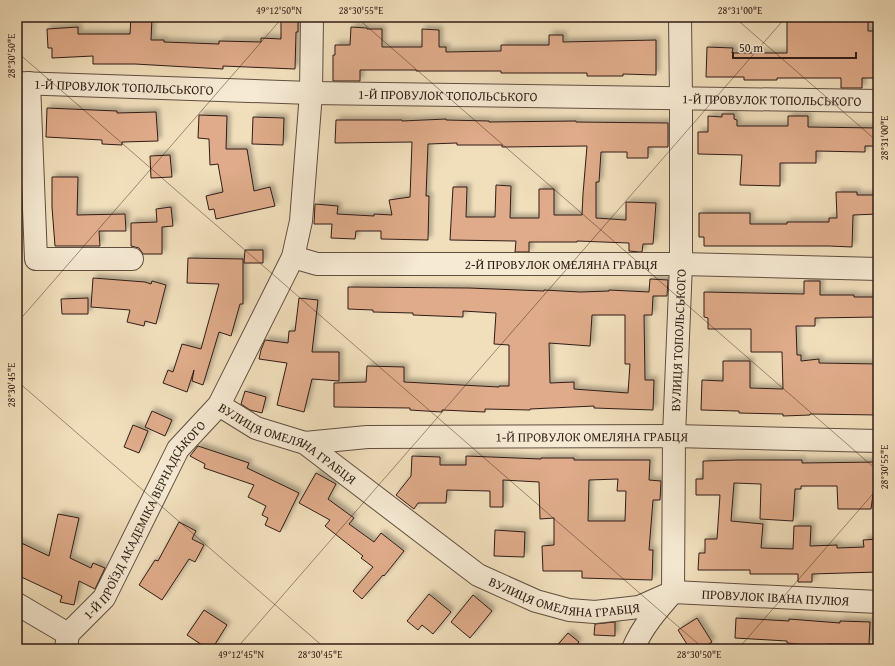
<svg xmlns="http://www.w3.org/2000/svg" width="895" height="666" font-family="'Gentium Book Plus',serif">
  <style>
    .building { fill: #dfab8a; stroke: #301d16; fill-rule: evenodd; filter: url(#shadow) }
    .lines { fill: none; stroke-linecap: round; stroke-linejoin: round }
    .minor-casing { stroke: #604e40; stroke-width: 24 }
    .minor { stroke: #f6ead3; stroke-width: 22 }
    .ticks { fill: none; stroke: #301d16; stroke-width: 1; stroke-opacity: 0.45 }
    .labels { text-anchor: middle; stroke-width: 3; stroke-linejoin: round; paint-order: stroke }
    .street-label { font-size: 13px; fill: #301d16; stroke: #f6ead3 }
    .neatline { fill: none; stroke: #301d16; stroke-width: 1.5 }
    .ticks-label { font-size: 10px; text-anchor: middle; fill: #301d16 }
  </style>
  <defs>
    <filter id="shadow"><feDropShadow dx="3.5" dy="-3.5" stdDeviation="2" flood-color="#0004"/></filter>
  </defs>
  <rect width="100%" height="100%" fill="#f1dfbc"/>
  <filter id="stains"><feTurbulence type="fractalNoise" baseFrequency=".005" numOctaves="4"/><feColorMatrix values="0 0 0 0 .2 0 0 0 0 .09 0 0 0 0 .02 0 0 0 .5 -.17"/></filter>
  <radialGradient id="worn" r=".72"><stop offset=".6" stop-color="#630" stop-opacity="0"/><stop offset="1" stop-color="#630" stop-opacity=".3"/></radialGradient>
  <g class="building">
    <path d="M131,17H152L151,40H164V42L219,44V41L261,42V38L281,39V17H298V32H296L295,69L223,66V69L135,64H93V56L52,58V48H48L47,29L78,27V34H130Z"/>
    <path d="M787,17H868V31H878V78H862V88H841V78H777V80H744V77H706L707,47L733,48L732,53H787Z"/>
    <path d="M351,27L367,28V29H382V47H422V29L439,30V47H446V52L501,51V45H549V35H563V42L656,40V75L623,74V76H587V73H501V71H416V70H360V81H333V55H335V45H350Z"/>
    <path d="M47,108L117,111V113L156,112L158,141L122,142V145L102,144V140L46,137Z"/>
    <path d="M722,114H734V119L737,120V126H788V116H808V127L878,128V146H865V152L816,151V163H780V186L740,185L742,155L698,154V132H708V116L722,117Z"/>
    <path d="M199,115L227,116L226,149H247L254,191L270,187L275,206L216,219L214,209L209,210L206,196L223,192L218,164L210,165L209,139L198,138Z"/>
    <path d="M253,117L284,118L283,145L252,144Z"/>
    <path d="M446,119V120L489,121V122L576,121V122L668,123V147H648V158H627V152H601L599,182H596V218L626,220V202L656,203L653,244H643L642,252H639L629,251V243L577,241V242H529V252H515L516,241L450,240L453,187H467L466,217H495L496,185L511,186L510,218H539V189H554V215H582L583,194L587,146L502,147V145H457V143L428,144L426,196H429L428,240L381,239V231H356L355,239L331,238L332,224H314L315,204L338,206L337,214L374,216V214L392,215L389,200L410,197L412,142L335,143L336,120H402V121Z"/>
    <path d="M170,155L172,177L151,178L150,156Z"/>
    <path d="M52,177H78L77,215L125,214L126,231H99L100,246H55L52,207Z"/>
    <path d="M836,192H857V195H878V214L853,215L852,247L829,246H704V237H699V213H750V224H787V222H829V218H837Z"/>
    <path d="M171,207L173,226L162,227V254H143L139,248L131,246V223L157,222L156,209Z"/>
    <path d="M245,250H263V263H244Z"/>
    <path d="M188,258L243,259V304H240L231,336L219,332L203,385L192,381L194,370L187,392L163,383L168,370L173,372L182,344L201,349L219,284L187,283Z"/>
    <path d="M93,278L145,282L151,284L152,281L166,285L156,324L145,321L144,326L127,322L130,310L91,307Z"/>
    <path d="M650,279L668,280L667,296H653L652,315H644L645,380H654L653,410L594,408V406L530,409V410L485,409V412L442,410V412L410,410V408L334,407V383L366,382L367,366L404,367V382L499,387V386H509V345L494,344L496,313L463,311V317L413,315V313L373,312V310L348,309V287L469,288L544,291V290L580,292L609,291V290L649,292ZM592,315H625V364H630L628,393L574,389V382L550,383L549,343L590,346Z"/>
    <path d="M804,281H820V295H854V297H878V317L815,318V326H796L797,355H801V361L819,359V363L878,364V415L810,414V415L783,416V414L739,413V411L701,410L702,380L723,381V361H750V388L783,389L782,352H751V329H708V318L704,317V292L804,294Z"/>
    <path d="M88,298V314H62L61,299Z"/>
    <path d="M299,298L318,300L312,352H339V381L312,379L304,412L277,405L287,363L259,359L261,350L265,340L288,343L289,331H295Z"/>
    <path d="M245,391L266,397L262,413L250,410L241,404Z"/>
    <path d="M152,411L172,420L165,436L145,427Z"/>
    <path d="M133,425L148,431L139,453L124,447Z"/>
    <path d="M198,446L249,463L247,468L299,493L280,532L265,525L268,518L262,515L266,506L248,497L254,485L204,468L205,464L190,456Z"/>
    <path d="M412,456L440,457V465H466V456L541,459V458H574V460H650L649,480L661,481L660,500H653L649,550H653L652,580L582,578V571H543L542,546L554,545V518L540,519L539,482L503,480V507H490V491L447,490L446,503H418L414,509L396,495L411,476ZM618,479L617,491H626L625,521H588L589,480Z"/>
    <path d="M738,460H802V463L878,462V487H874L871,509H838L837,486H801V489H795L793,521L760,519L761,484L734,483L731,521L763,524L761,548L793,549L794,526H811L810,546L837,545V548L864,547L863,540L878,539V572L812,574V582H798V574H750V570H698L699,553H705V539H717L720,495H696V479H703V461Z"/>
    <path d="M316,473L336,484L328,499L354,518L349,524L374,542L381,533L404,551L384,576L383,575L362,599L353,591L373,567L361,558L363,556L325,526L330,520L299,503Z"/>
    <path d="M58,514L79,518L70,558L91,568L93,563L105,568L95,589L79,581L74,605L60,602L62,596L17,575V541L49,556Z"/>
    <path d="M179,522L196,531L192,539L204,545L195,562L189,559L162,600L139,585L155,560L158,561Z"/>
    <path d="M495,530L525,532L524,557L494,556Z"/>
    <path d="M429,594L451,612L433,634L422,625L418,630L407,621Z"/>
    <path d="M473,595L492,611L470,638L451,622Z"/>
    <path d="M204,610L227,625L212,649H208L187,635Z"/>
    <path d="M697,618L712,642L701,649H690L678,630Z"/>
    <path d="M736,618L789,621V619L840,623V621L870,622L869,645L828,644V649H806L807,645L787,643V641L735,638Z"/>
    <path d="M615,622V636L594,635L595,624Z"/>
    <path d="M568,633L579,642L573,649H554Z"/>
  </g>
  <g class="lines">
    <defs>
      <g id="minor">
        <path id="s1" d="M312,17L311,93L301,221L293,257L219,405L256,428L305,443L478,575L536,601L569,610L595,612L639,607L673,592L878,602"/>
        <path id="s2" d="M17,83L311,93L878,101"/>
        <path d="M29,83L36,259H132"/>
        <path id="s3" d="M293,257L317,264H681L878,269"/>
        <path id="s4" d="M305,443L367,437L674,436L878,441"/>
        <path d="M17,604L68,634L66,648"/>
        <path id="s5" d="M68,634L104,598L178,449L219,405"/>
        <path id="s6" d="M633,649C642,627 657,610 673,592L674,436L681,264V98L680,17"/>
      </g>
    </defs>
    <use href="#minor" class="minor-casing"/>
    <use href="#minor" class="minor"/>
  </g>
  <path class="ticks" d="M356,17L878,471M734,17L878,142M17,52L704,649M17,323L283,17M17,381L326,649M236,649L786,17M738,649L878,488"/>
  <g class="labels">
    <g class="street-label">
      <text dy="5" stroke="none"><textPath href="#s2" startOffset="107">1-Й ПРОВУЛОК ТОПОЛЬСЬКОГО</textPath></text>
      <text dy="5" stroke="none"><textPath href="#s2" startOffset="431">1-Й ПРОВУЛОК ТОПОЛЬСЬКОГО</textPath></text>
      <text dy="5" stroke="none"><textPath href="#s2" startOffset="755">1-Й ПРОВУЛОК ТОПОЛЬСЬКОГО</textPath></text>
      <text dy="5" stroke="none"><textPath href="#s3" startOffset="269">2-Й ПРОВУЛОК ОМЕЛЯНА ГРАБЦЯ</textPath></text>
      <text dy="5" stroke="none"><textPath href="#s6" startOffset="322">ВУЛИЦЯ ТОПОЛЬСЬКОГО</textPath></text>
      <text dy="5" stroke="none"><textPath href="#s4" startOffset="287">1-Й ПРОВУЛОК ОМЕЛЯНА ГРАБЦЯ</textPath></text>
      <text dy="5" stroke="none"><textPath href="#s1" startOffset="486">ВУЛИЦЯ ОМЕЛЯНА ГРАБЦЯ</textPath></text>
      <text dy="5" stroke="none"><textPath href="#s5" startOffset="139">1-Й ПРОЇЗД АКАДЕМІКА ВЕРНАДСЬКОГО</textPath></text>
      <text dy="5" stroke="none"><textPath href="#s1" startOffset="810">ВУЛИЦЯ ОМЕЛЯНА ГРАБЦЯ</textPath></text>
      <text dy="5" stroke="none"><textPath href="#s1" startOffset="1027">ПРОВУЛОК ІВАНА ПУЛЮЯ</textPath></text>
    </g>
  </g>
  <rect width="895" height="666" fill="none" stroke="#f1dfbc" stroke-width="44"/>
  <path d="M733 52v6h123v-6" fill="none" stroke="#301d16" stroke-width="2"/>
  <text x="739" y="52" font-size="12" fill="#301d16" stroke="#f6ead3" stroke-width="3" paint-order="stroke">50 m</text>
  <rect x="22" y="22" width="851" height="622" class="neatline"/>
  <g class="ticks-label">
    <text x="279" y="14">49°12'50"N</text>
    <text x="361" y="14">28°30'55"E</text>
    <text x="740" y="14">28°31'00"E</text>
    <text transform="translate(11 56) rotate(-90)" y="4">28°30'50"E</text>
    <text transform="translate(884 138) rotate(-90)" y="4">28°31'00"E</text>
    <text transform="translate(11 385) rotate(-90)" y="4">28°30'45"E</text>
    <text transform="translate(884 467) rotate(-90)" y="4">28°30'55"E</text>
    <text x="241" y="658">49°12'45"N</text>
    <text x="320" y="658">28°30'45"E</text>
    <text x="699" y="658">28°30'50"E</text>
  </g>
  <rect width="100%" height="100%" filter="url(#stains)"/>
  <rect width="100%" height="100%" fill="url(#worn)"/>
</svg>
